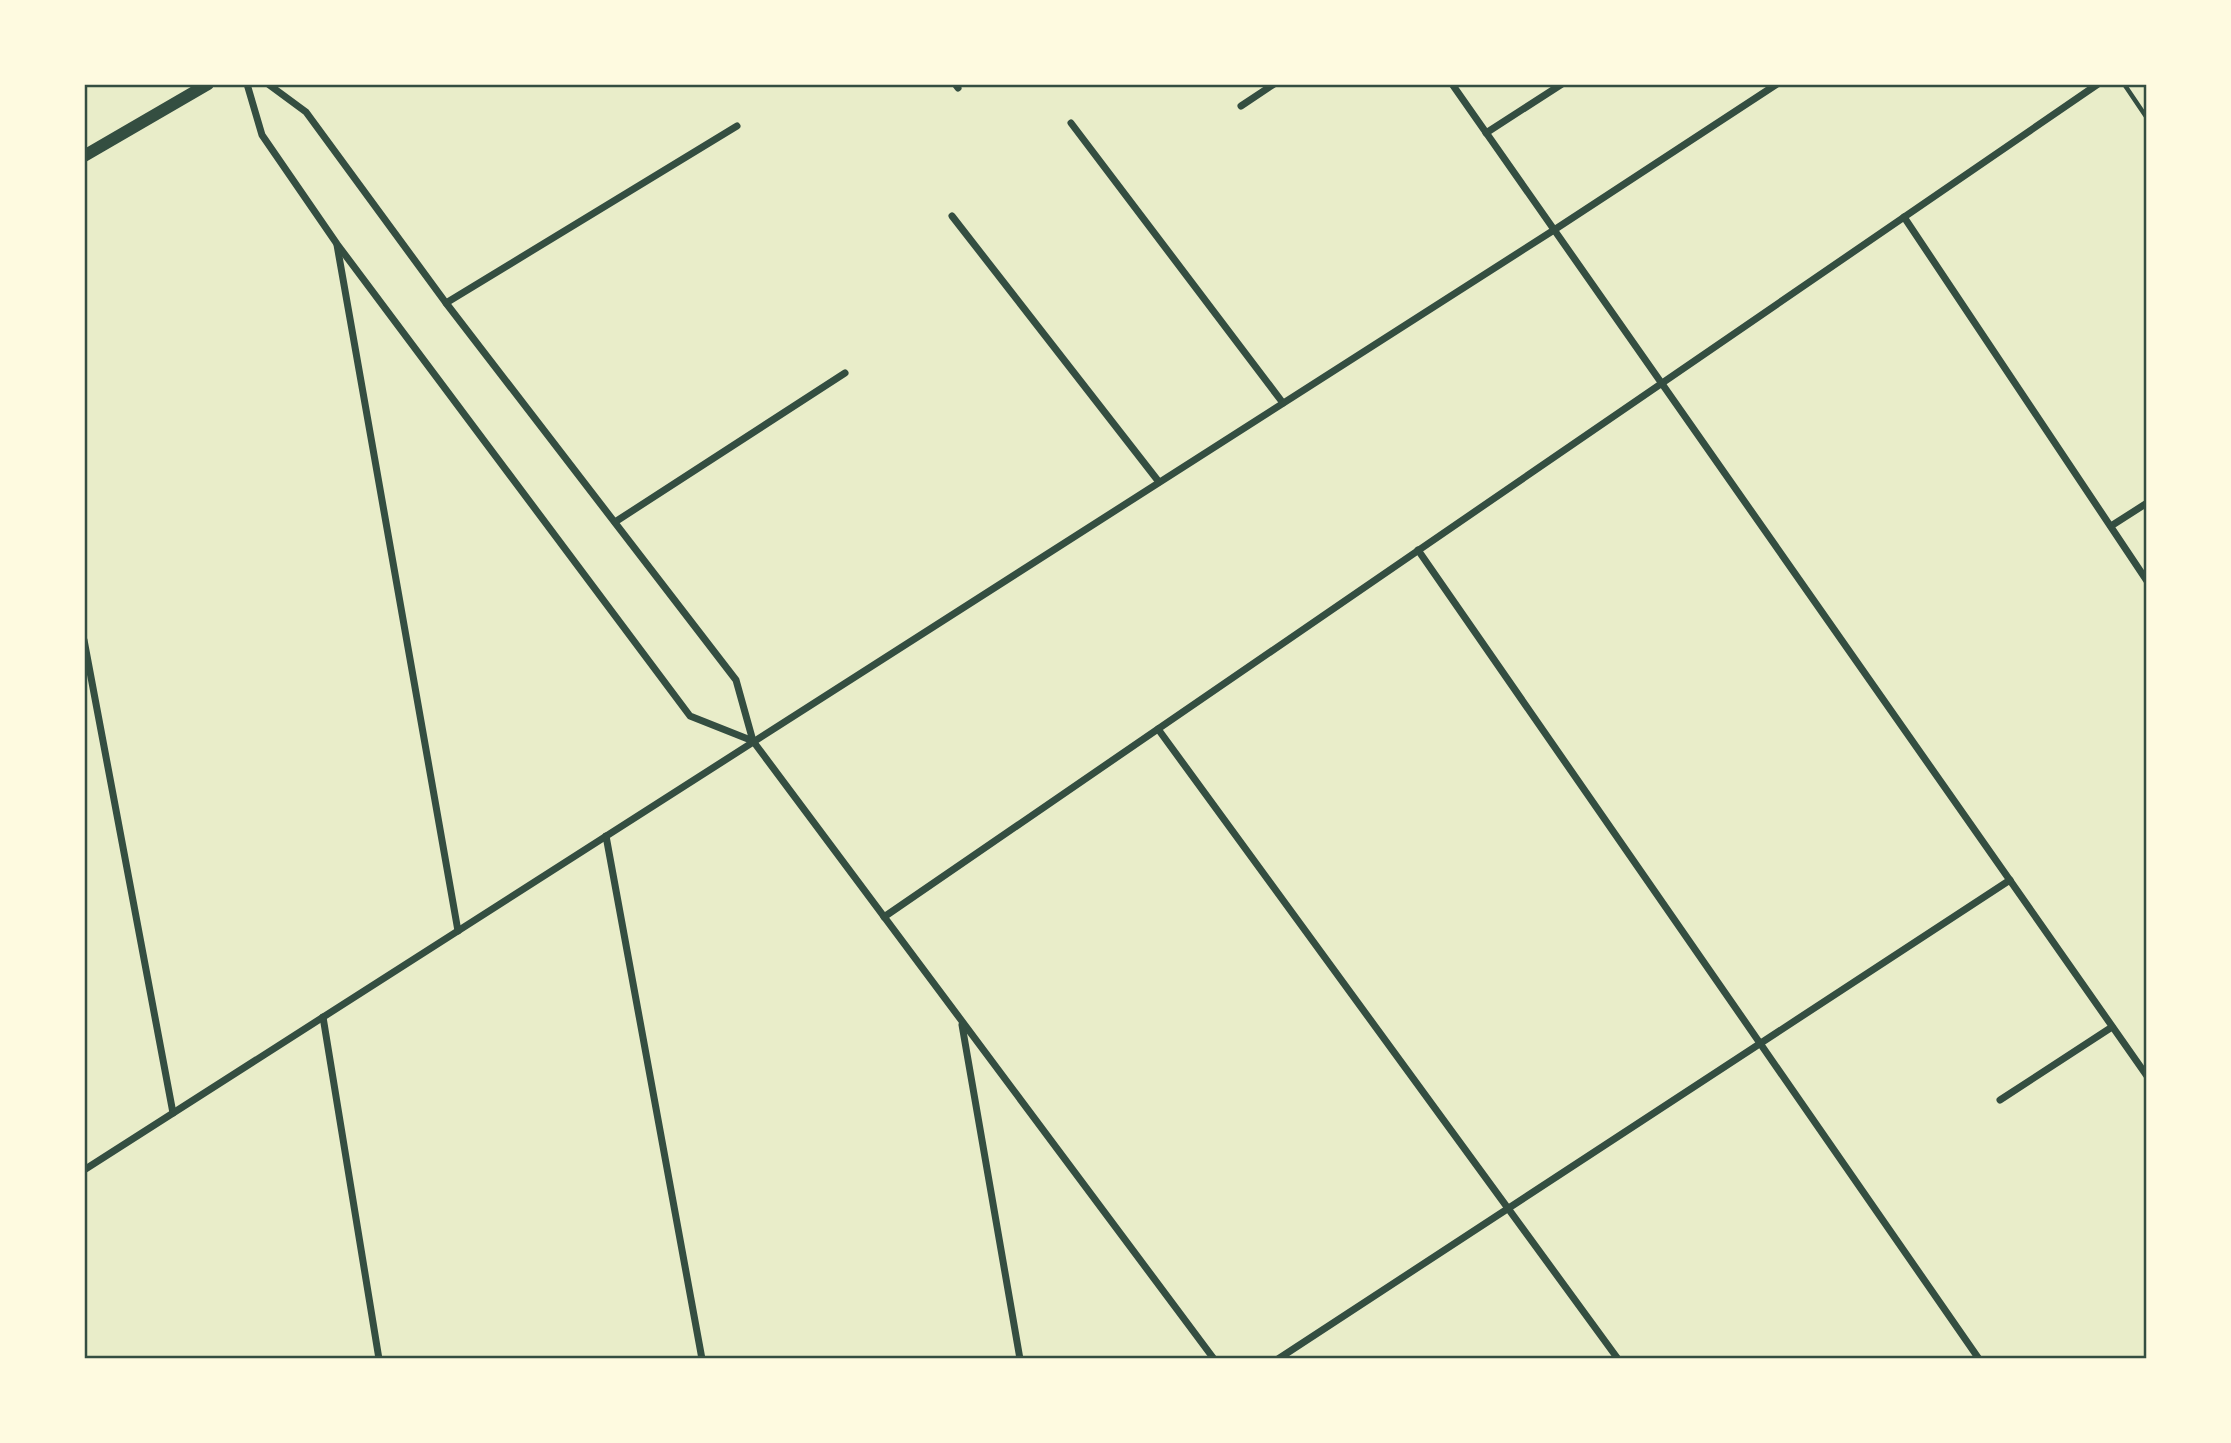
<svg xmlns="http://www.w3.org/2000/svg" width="2231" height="1443" font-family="'IBM Plex Sans',sans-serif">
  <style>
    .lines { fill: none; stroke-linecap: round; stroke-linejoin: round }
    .path { stroke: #344e41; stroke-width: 4.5 }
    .minor { stroke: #344e41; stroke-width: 7 }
    .tertiary { stroke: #344e41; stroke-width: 12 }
    .neatline { fill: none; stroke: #344e41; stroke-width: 2.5 }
  </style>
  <rect width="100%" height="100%" fill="#e9edc9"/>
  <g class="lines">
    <path class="path" d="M2124,84L2147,118"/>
    <g class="minor">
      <path d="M247,84L262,135L337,244L690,716L753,741"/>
      <path d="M268,84L306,112L446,303L736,680L753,741L1214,1359"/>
      <path d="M955,84L958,88"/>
      <path d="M1452,84L2147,1076"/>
      <path d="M1241,106L1274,84"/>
      <path d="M1071,123L1283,403"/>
      <path d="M1486,133L1562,84"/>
      <path d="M952,216L1159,482"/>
      <path d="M1904,217L2147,581"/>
      <path d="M337,245L458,931"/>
      <path d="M446,303L737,126"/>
      <path d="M615,522L845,373"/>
      <path d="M2111,526L2147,503"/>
      <path d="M1418,550L1979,1359"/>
      <path d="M84,640L173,1113"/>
      <path d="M1158,729L1618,1359"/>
      <path d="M606,836L702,1359"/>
      <path d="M884,917L2098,84"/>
      <path d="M323,1017L379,1359"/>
      <path d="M962,1025L1020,1359"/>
      <path d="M2000,1100L2112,1027"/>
      <path d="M84,1170L1554,230L1777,84"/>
      <path d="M1278,1359L2010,880"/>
      <path d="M2146,1359H2147"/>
    </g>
    <path class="tertiary" d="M84,156L208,84"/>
  </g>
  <rect width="2231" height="1443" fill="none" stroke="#fefae0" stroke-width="172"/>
  <rect x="86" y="86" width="2059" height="1271" class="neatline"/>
</svg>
